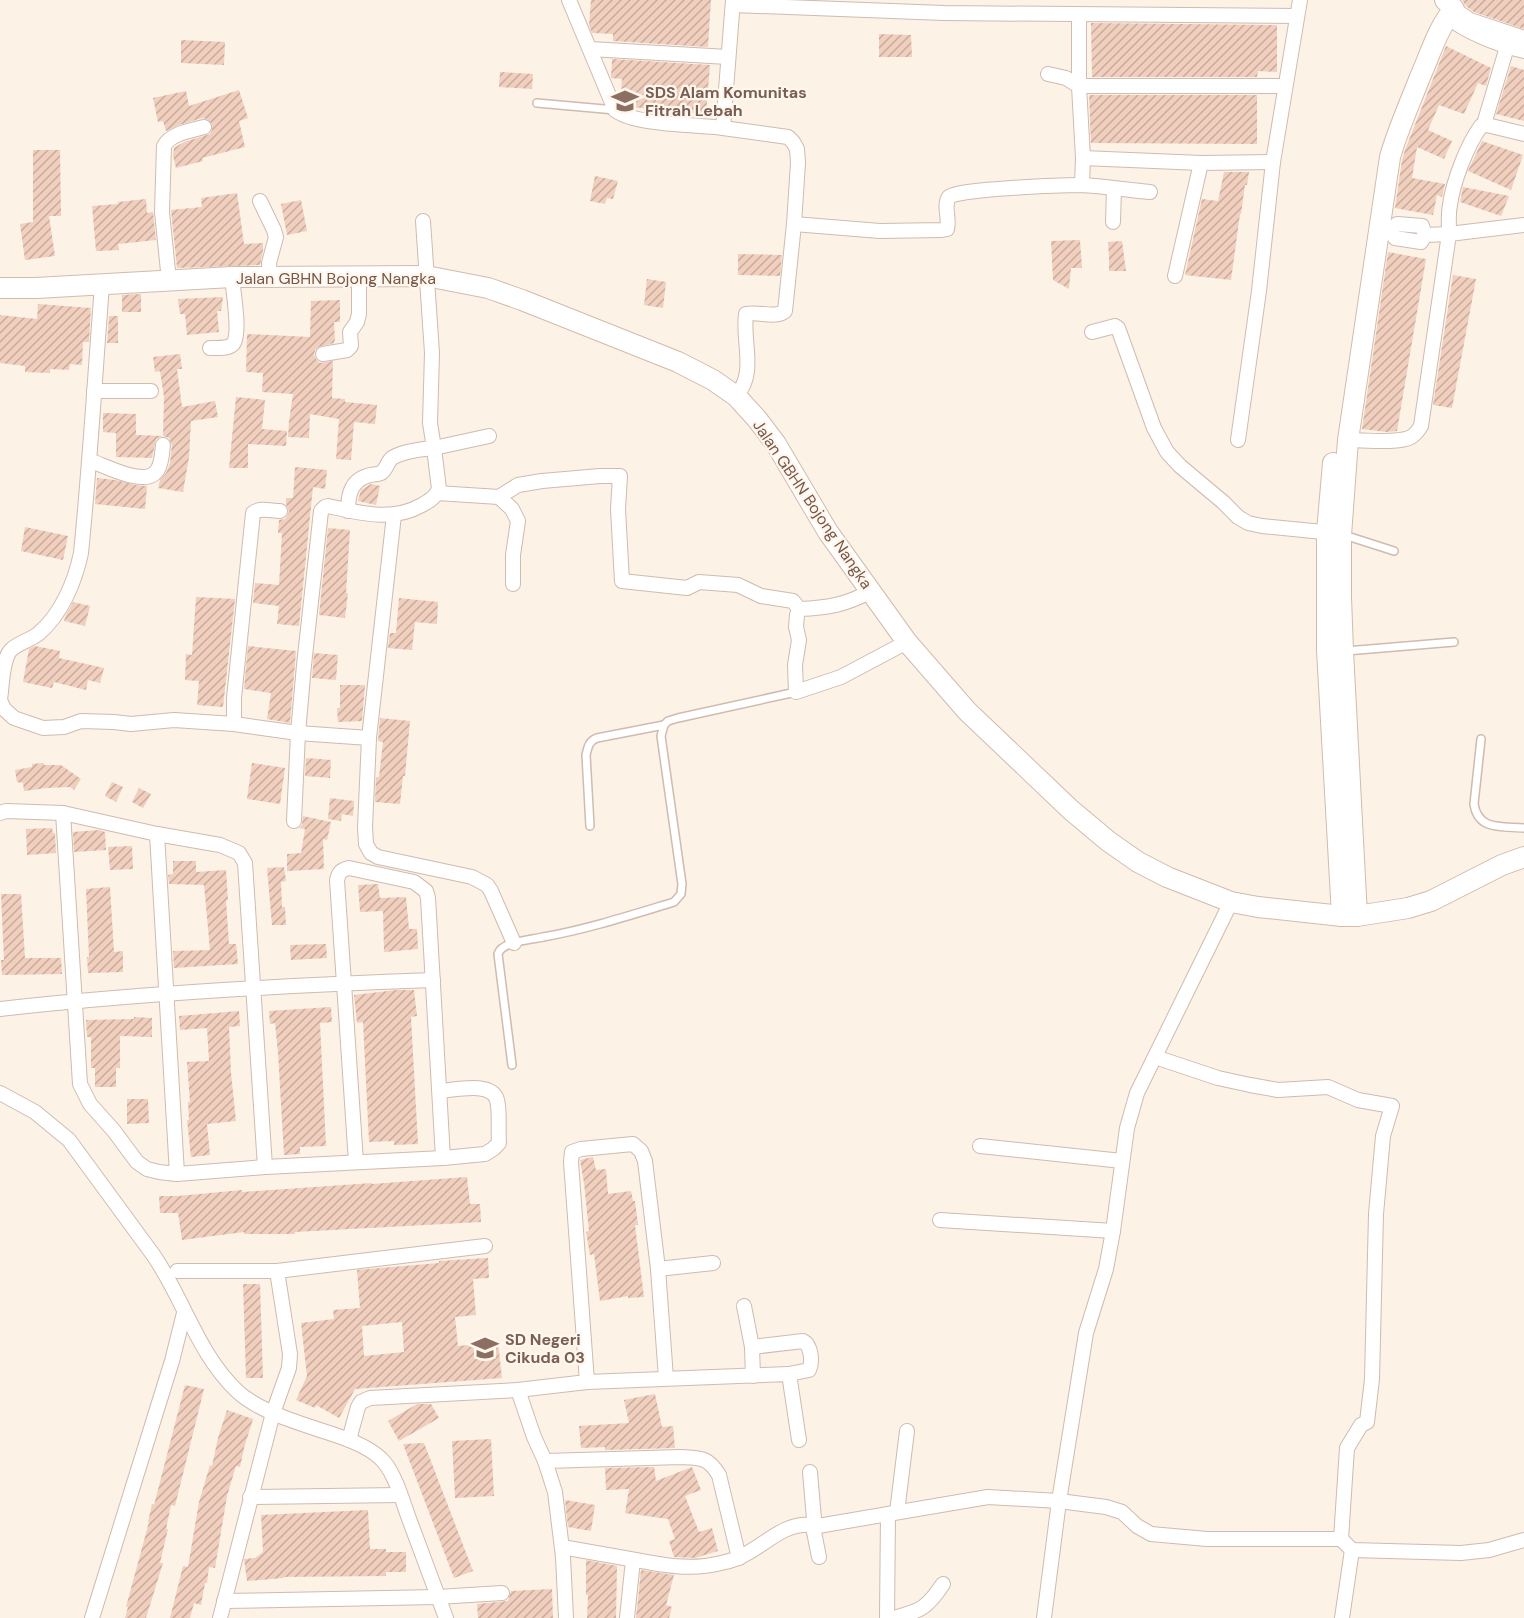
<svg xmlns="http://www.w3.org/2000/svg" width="1524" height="1618" font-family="'DM Sans',sans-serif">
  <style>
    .building { fill: url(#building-hatch); fill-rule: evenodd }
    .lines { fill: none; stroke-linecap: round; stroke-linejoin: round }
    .lane-casing { stroke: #cfbbaf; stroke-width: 10 }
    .street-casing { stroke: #cfbbaf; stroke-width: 16 }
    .secondary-casing { stroke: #d2bbac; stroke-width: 22 }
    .lane { stroke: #fff; stroke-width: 7 }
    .street { stroke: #fff; stroke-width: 14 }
    .secondary { stroke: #fff; stroke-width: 20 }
    .labels { text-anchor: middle; stroke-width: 4.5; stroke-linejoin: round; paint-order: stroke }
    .education-label { font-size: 16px; font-weight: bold; fill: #785e54; stroke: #fff6ec; text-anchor: start }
    .street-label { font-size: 16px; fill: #75574b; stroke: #fff6ec }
  </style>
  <defs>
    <pattern id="building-hatch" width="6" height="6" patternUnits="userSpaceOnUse" patternTransform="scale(1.5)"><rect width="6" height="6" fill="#f1cfbe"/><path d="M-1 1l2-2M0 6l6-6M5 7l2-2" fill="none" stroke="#c8ab9c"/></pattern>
  </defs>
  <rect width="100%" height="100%" fill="#fcf2e6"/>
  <g class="building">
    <path d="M591,0H711L708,47L613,41V34L592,33L589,25Z"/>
    <path d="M1462,0H1524V29L1474,12L1466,6Z"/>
    <path d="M1091,23L1277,25V72L1258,71L1257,77H1092Z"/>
    <path d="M879,34L911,35L912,57H879Z"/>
    <path d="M181,40L225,42L224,65L181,63Z"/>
    <path d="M1446,46L1491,68L1486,86L1478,83L1464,114L1439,105L1428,130L1452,141L1444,159L1417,147L1412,178L1445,184L1442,197L1437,195L1433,215L1395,208L1402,160L1405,150Z"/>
    <path d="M612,59L710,65L706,114L631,107L622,104L620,99L622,79L611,78Z"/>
    <path d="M1511,66L1524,70V121L1496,114Z"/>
    <path d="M500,72L533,74L532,89L499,87Z"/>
    <path d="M239,90L248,118L239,121L245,147L202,158L203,161L176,168L173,156L174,148L184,142L210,134L212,130V124L207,119L202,118L179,125L166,131L163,121L158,122L153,98L186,91L189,106Z"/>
    <path d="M1089,95H1257V144L1091,143Z"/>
    <path d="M1482,141L1523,155L1511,190L1468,171Z"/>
    <path d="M33,150H60L61,216H49L55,256L25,260L20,224L33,222Z"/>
    <path d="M1224,172H1249L1247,185H1245L1241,214H1240L1231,280L1185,275L1202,199L1218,201Z"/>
    <path d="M595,176L618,181L613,199L607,198L605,204L590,201Z"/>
    <path d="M1463,187L1509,196L1501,216L1460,202Z"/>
    <path d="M237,193L244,244L263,243V250L260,265L177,268L171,210L202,207L201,198Z"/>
    <path d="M146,199L147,213L153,212L156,240L118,244L119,250L96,251L92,206L118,204V202Z"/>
    <path d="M301,200L307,231L287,235L281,204Z"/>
    <path d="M1080,240L1082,268H1071L1069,289L1053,280L1051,241Z"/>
    <path d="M1122,241L1126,271H1109V258L1108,242Z"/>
    <path d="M1388,252L1426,259L1397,431L1387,432L1362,429Z"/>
    <path d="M738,254L782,255L780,276L738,275Z"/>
    <path d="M1453,275L1476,279L1452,408L1433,405Z"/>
    <path d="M647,279L666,282L663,308L644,305Z"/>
    <path d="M141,294V312H122V295Z"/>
    <path d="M223,297L221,311H217L219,332L187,335L185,314H180L178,299Z"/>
    <path d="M340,300V322H334L335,341H334V343L318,347L315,350L314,355L316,359L320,363L333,361L332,398L345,399V402L377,405L375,424L354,422L351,460L336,459L339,419L310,414L309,438L288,437L289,421L293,394L262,392L263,373L246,372L247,334L310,337L311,301Z"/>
    <path d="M38,304L91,308L89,342H83L82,365L70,364L69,370L50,369V373L25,372V366L0,363V315L37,319Z"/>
    <path d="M109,316H118V343H107Z"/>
    <path d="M180,354L182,369H177L182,407L215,401L218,417L191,421L189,457L183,492L158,488L160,480L166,473L170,463L172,445L169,438L163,436L156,439L152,458L116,457V433L103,432V413L136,414V435L163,436L164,397L160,371L155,372L153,357Z"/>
    <path d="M236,397L265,400L262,429L287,431L286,446L248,444V468H229Z"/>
    <path d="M295,467L327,470L325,489L313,487L299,626L277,624L279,606L253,603L255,583L279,585L282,533H278L279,520L285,519L289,512L286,504V498H293Z"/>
    <path d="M97,478L116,480L135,485L147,486L145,509L95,504Z"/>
    <path d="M371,484L380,486L376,505L358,501L361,490Z"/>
    <path d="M25,527L68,536L63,560L21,551Z"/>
    <path d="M328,528L350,530L346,593H348L345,618L319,615Z"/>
    <path d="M196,597L235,599L223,707L197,705L199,681L185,680L186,654L192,655Z"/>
    <path d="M399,598L438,602L437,624L415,622L412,650L388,648L390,633H396Z"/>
    <path d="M73,602L90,606L85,626L64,621L66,615Z"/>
    <path d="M35,646L60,651L59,658L104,668L100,683L88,680L86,690L54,682L52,688L23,682L29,649Z"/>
    <path d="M248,646L296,651L290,723L267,719L271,693L244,689Z"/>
    <path d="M314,653L338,655L336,680L312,678Z"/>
    <path d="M340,685H365L362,721L338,722L337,708H340Z"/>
    <path d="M380,718L410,721L405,776H403L400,804L375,802L376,777H379L383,742L378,741Z"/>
    <path d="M306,758L331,760L330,778L305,776Z"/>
    <path d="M44,763V765H61L81,779L74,790L70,787L47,788L24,791L23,783L17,782L15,770L32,767V764Z"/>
    <path d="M252,763L285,768L280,804L247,799Z"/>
    <path d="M112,782L123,787L116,802L105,796Z"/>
    <path d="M139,788L151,794L143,808L132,802Z"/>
    <path d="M330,798L354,801L353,816L342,814L341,821L328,819Z"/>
    <path d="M303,816L331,822L327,840L323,839L324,869L287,871V854L301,853L305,829L299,828L302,825Z"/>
    <path d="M52,828L53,833H55L56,853L27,855L26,829Z"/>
    <path d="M99,830L105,832L106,850L74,852L73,832Z"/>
    <path d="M132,846L133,869L110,870L108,847Z"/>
    <path d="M173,861H196V872L226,870L228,900H226L229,944H236L238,964L174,968L173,951L210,950L204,885L169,884L168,875L173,874Z"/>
    <path d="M284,867L286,881L281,882L282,907H285L286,925H272L267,868Z"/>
    <path d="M378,884L380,898L406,897L409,929H417L418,949L384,952L383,911L360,912L358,885Z"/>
    <path d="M110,887L114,952L123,951V972L88,973L87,957H89L86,889Z"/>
    <path d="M1,894H21L25,958H61L62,974L2,975L1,960H4Z"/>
    <path d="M326,944L327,958L291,960L290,945Z"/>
    <path d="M396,990H414L417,1016L411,1017L418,1144L394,1145V1141L369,1142L363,1022L357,1023L354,995Z"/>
    <path d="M331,1007L332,1022L320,1023L326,1146L300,1147V1154L284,1155L278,1053L275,1023L270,1024L269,1011Z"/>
    <path d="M239,1011L240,1026L229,1027L231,1073L236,1121L207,1124L210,1155L191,1157L187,1120H189L188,1102H190L187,1062L209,1061L207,1028L180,1030L179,1016Z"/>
    <path d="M134,1017L152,1018V1037L120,1036V1068H116V1087H95V1068H91V1037H87L86,1020L134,1019Z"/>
    <path d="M127,1099H148L149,1123L127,1124Z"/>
    <path d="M593,1157L596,1170L606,1169L608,1194L631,1191L633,1201H635L638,1225H635L644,1297L628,1298V1296L600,1301L594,1254L590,1255L586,1232L589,1231L584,1183L580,1160Z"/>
    <path d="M467,1177L470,1204H480L481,1222L295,1232V1234H244V1232L182,1240L178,1213H160L159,1196H178L242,1190V1192L372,1183V1184Z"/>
    <path d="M488,1258L489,1278L473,1279L476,1315L455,1317L458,1346L498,1342L502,1378L355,1389L339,1418L316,1405L315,1408L296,1400L307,1376L301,1323L334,1319L333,1310L360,1308L357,1270L439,1263V1261ZM402,1322L404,1352L364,1356L362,1326Z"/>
    <path d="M243,1284H260L263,1378H246Z"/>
    <path d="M185,1385L204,1389L175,1506L171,1505L166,1529H168L160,1563H163L146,1618H125L128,1607H126L149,1522H148L152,1504L154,1505Z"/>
    <path d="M655,1394L662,1427L673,1426L675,1448L605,1450V1447L581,1448L579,1426L629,1423L624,1400Z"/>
    <path d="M417,1404H431L439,1418L399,1441L388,1421Z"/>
    <path d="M227,1410L253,1419L244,1448L240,1467L236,1466L227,1496L215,1568L209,1567L207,1583H205L201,1605L194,1603L190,1618H170L183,1566L188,1567L199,1502L210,1465L212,1466L218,1438Z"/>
    <path d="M491,1439L494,1496L455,1498L452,1441Z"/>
    <path d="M424,1443L473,1571L454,1578L403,1444Z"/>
    <path d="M654,1467L656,1481L692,1467L701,1490L685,1496L699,1532L712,1528L718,1551L695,1558L674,1557L669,1541L675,1539L668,1519L625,1513L629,1489L606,1490L605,1468Z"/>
    <path d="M565,1500L595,1505L591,1531L568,1527Z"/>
    <path d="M368,1510L370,1549H386V1552H406V1572H386V1576L284,1577V1578L247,1581L244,1559L255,1558L263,1552L261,1515Z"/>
    <path d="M586,1560L617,1566L616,1618H587L588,1595H586Z"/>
    <path d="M641,1570L674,1575L666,1605L672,1607L669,1618H636Z"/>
    <path d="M552,1589L553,1618H478L477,1604L508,1601L511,1591Z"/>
  </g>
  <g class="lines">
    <defs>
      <g id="lane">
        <path d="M537,103L615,110"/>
        <path d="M1344,535L1394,551"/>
        <path d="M1346,651L1454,642"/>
        <path d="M1481,739L1474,804C1478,831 1502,826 1524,828"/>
        <path d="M590,826L586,755C588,747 589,741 597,738L664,725"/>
        <path d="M512,1065L498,954C502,941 531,940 543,937C588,929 631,915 674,902L681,894L682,884L661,736L664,725L668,721L678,718L796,692"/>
      </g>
      <g id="street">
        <path d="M569,0L615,110C637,126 694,124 723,128L733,0"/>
        <path d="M733,5L944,13L1297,16"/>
        <path d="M1454,9L1470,20L1524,38"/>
        <path d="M1079,15V86L1083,158L1082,185"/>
        <path d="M1447,17C1470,34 1496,44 1524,51"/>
        <path d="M590,49L728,57"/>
        <path d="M1048,74L1066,78L1079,86H1285"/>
        <path d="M1484,124L1507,47"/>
        <path d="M723,128L788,137L793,142L797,149L798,163L794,224L785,311C776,319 758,311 746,314C742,342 757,373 736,396"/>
        <path d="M1083,158L1201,163L1273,162"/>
        <path d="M260,201L274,230L276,237L269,263L270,277"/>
        <path d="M1113,222L1114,189"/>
        <path d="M794,224L880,231L942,230L947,229C950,219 943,205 949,197C955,189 1065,185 1081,185C1104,186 1127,190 1150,192"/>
        <path d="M1390,230L1395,238L1421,242L1425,235"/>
        <path d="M1390,230L1397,224L1422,226L1425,235"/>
        <path d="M1425,235L1449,234L1524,225"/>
        <path d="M1175,276L1201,163"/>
        <path d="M169,281L162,212L164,146C171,133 190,131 204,127"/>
        <path d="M102,285C95,375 90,464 81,553C75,582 61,615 38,634C29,641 17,643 10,651C2,661 2,687 0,700L4,709L14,718L43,728L64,727L81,721L114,722L131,724L174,720L234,724"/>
        <path d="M1092,332L1115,326L1118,328L1154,428L1167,452L1180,466L1223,502L1238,517L1248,523L1262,526L1333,533"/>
        <path d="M210,348C216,348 228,349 233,344C241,334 233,291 232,277"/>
        <path d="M323,354L347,350L351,346L350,332L357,322L359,314V276"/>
        <path d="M94,391H151"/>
        <path d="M1238,440L1259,291L1273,162L1300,0"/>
        <path d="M1348,440C1364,440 1398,444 1411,437C1416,434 1418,431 1421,426L1449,234C1449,224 1448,214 1450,205C1453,182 1467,145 1481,126L1487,125L1524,134"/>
        <path d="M91,461C106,466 148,489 158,469C162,462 162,453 163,445"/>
        <path d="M437,493L499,497L518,485L542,481L600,476H620L618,509L622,581L687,588L699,582L738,585L761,596L793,601L799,609L797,615L796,627L799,640L795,665L796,692L841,677L907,642"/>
        <path d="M499,497L512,509L518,521L513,555V584"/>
        <path d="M280,511C271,511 260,507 253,513L234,698V724L298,733L369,738"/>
        <path d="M348,511C348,495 351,481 367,476C371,474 376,475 381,473C387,469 387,462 392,458C401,452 423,449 434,448L430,423L432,353L423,221"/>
        <path d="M394,515L369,738L365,827L366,844L371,853L378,857L472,877L487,885L491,891L514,943"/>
        <path d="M799,609C827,608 846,605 871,591"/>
        <path d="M0,813L6,811L63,813L157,834L220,845L239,853L245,863L265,1167"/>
        <path d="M63,813L80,1084L90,1104L114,1131L137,1162L147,1169L159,1172L177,1174L265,1167L443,1158L485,1154L493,1149L499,1143C498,1132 500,1110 497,1100C492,1081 455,1090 440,1091"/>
        <path d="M294,821L298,733L304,665L321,511L325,507L328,506C360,513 392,522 422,505C429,501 436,497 439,489L434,448L489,436"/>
        <path d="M157,834L177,1174"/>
        <path d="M0,1009C144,993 288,985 433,980"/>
        <path d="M1155,1057L1218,1078L1250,1085L1278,1090L1328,1087L1358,1100L1392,1106L1383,1136L1376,1214L1372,1379L1367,1422L1361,1425L1347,1448L1341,1539"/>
        <path d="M0,1093L35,1112L69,1140L154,1256C184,1300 198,1354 237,1391C261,1414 310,1426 341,1437C355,1442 374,1450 384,1462C395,1475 402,1499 408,1516C421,1550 433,1584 446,1618"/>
        <path d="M980,1146L1122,1161"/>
        <path d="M356,1162L337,880C339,872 341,870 349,868L414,882L426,891L428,898L443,1158"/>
        <path d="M940,1220L1113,1231"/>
        <path d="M658,1269L713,1263"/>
        <path d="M177,1271H277L485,1246"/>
        <path d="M744,1306L752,1347L753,1376"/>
        <path d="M752,1347L803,1341C811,1345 813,1362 809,1370L789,1374"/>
        <path d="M587,1382L571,1162L572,1152L581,1149L633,1144L641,1151L645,1161L658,1269L666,1378"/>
        <path d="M518,1390L534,1437L545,1461L555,1492L563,1557L566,1618"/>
        <path d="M349,1440L358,1407L361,1402L370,1398L518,1390L587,1382L789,1374L799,1440"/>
        <path d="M545,1461L681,1457C701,1458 708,1457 719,1475L739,1558"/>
        <path d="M810,1472L814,1519L812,1525"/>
        <path d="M250,1497L400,1495"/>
        <path d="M897,1512L907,1431"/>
        <path d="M562,1547C585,1551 607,1555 630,1559C661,1565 690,1571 721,1563C726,1562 733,1560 738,1558C764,1547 782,1522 812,1525L814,1528"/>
        <path d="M819,1557L814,1532V1528L818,1526L988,1497L1059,1501L1106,1507L1122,1512L1137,1526L1151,1534L1207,1539H1341L1352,1550L1461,1553L1489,1550L1524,1540"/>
        <path d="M224,1601L438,1597L502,1593"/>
        <path d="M92,1618L172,1361L184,1313"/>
        <path d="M220,1618L273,1413L289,1368L290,1354L277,1271"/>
        <path d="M627,1618L633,1560"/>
        <path d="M887,1618L888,1514"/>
        <path d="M893,1618C921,1611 927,1608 943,1584"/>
        <path d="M1044,1618L1059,1501L1086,1333L1106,1269L1113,1231L1127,1128L1137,1093L1231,902"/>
        <path d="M1342,1618L1352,1550"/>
      </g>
      <g id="secondary">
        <path d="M0,288H36L232,277L426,276L488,288L522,300L678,362L713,380L736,396L757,419L776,444L828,532L907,642L967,711L1071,810L1108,841L1138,862L1167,877L1231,902L1258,907L1342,916H1357L1408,908L1431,901L1502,865L1524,857"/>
        <path d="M1333,463L1327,532V650L1342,916"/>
        <path d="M1357,916L1343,651L1341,597V535L1348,440L1390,157C1398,129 1410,103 1420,77C1430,55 1438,27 1454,9L1445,0"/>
      </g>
    </defs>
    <use href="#lane" class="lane-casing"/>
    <use href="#street" class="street-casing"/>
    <use href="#secondary" class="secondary-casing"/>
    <use href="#lane" class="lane"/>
    <use href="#street" class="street"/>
    <use href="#secondary" class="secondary"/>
  </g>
  <defs>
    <symbol id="school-bare" viewBox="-9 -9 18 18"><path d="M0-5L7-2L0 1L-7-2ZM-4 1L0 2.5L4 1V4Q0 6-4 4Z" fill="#8d6e63" stroke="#fff6ec" stroke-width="2.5" paint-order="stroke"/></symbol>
  </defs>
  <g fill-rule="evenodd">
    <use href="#school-bare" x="606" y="82" width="38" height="38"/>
    <use href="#school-bare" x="466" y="1329" width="38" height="38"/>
  </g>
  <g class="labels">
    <g class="education-label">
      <text x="645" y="98">SDS Alam Komunitas<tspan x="645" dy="18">Fitrah Lebah</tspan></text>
      <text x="505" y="1345">SD Negeri<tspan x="505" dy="18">Cikuda 03</tspan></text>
    </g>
    <g class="street-label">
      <text x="336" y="284">Jalan GBHN Bojong Nangka</text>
      <text transform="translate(813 504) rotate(56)" y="6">Jalan GBHN Bojong Nangka</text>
    </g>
  </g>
</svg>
